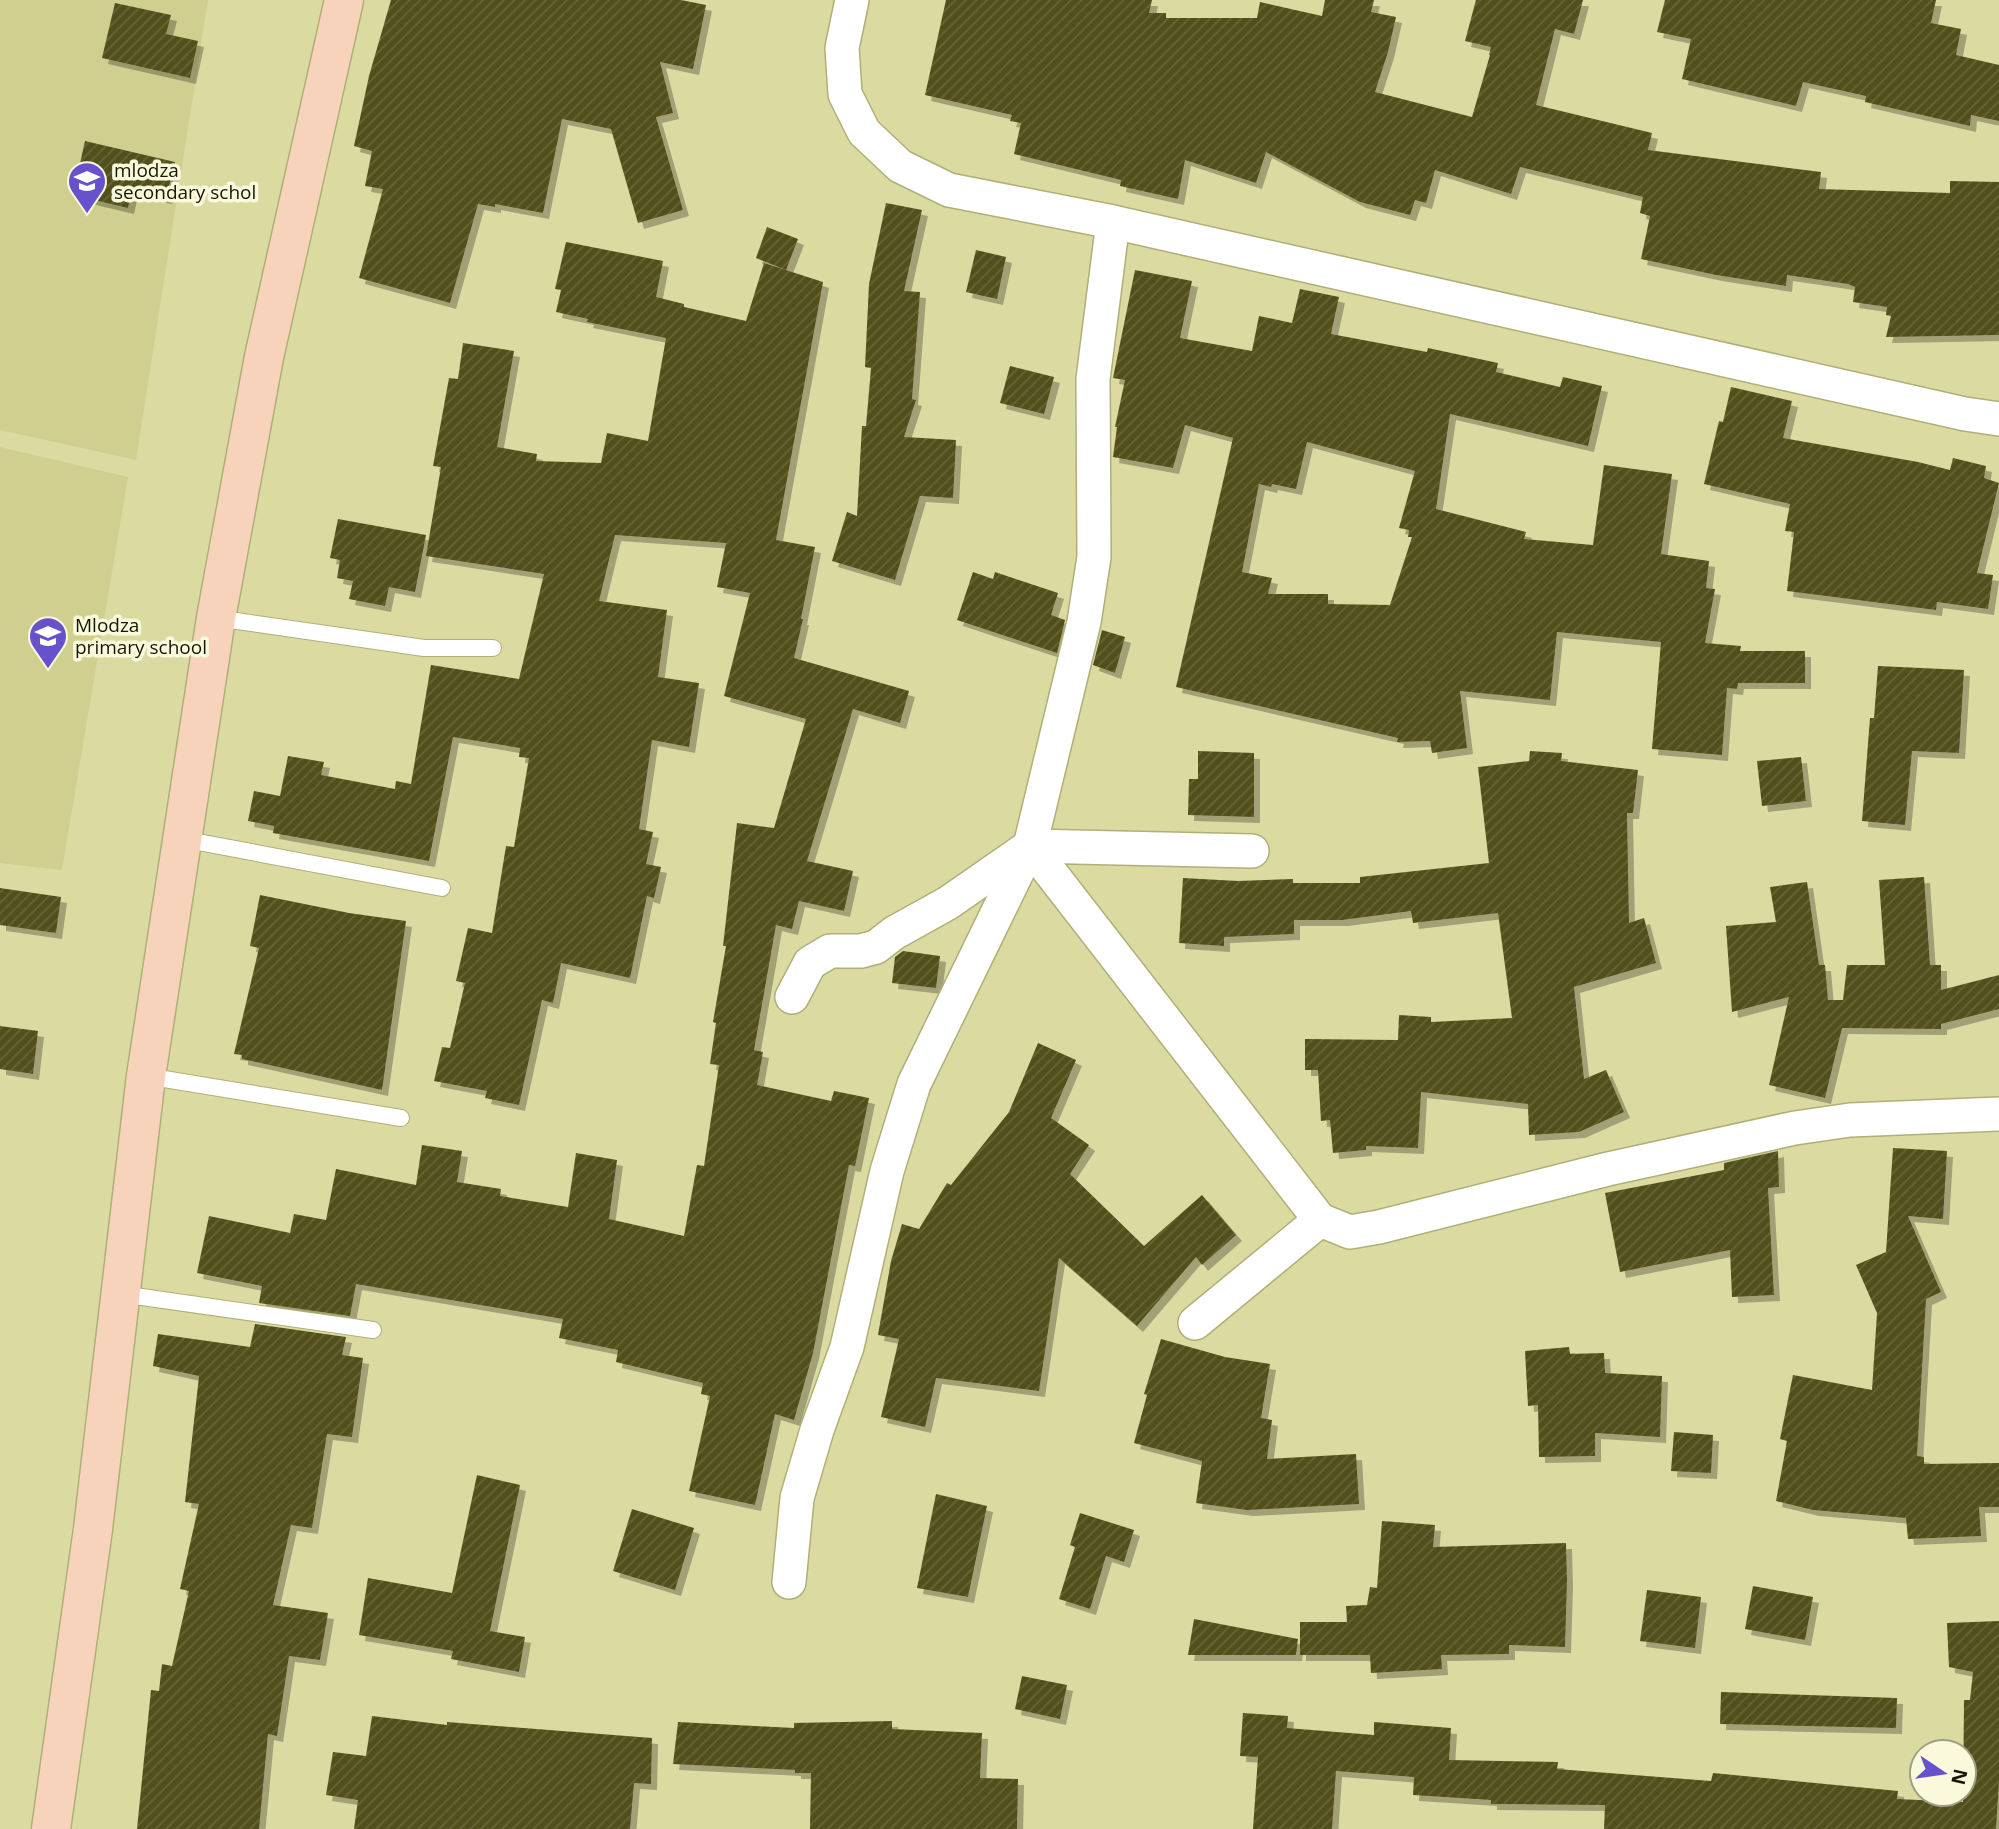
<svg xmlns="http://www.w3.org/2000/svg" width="1999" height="1829" font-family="'Open Sans',sans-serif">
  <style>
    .built { fill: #d1cf8f }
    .building { fill: url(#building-hatch); fill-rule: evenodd; filter: url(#shadow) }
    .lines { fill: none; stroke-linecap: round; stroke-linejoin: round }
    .lane-casing { stroke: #b0af78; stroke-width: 18 }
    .street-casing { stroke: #b0af78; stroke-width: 36 }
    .secondary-casing { stroke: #b0af78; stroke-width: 41 }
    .lane { stroke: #fff; stroke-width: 16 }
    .street { stroke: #fff; stroke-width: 33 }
    .secondary { stroke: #f8d3bc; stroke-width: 38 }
    .labels { text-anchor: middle; stroke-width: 7; stroke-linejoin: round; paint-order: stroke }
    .poi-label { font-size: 19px; fill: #181703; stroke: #f9f9dc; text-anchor: start }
  </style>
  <defs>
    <pattern id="building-hatch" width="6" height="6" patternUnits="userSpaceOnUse" patternTransform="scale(1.75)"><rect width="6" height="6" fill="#52501a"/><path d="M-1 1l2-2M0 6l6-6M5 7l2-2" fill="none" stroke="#676539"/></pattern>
    <filter id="shadow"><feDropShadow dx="6" dy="6" stdDeviation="0" flood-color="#0004"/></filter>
  </defs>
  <rect width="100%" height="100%" fill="#dbdaa1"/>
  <g class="built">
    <path d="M0,0H208L136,460L0,430Z"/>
    <path d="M0,447L128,477L62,870L0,863Z"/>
  </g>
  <g class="building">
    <path d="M391,0H681L706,5L693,69L660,62L673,113L656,117L683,210L638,223L611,129L562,119L543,213L495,204V207L478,204L450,303L359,278L383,189L365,186L372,151L354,146L369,76Z"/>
    <path d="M946,0H1152L1149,13H1166V18H1257L1260,2L1322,16L1325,0H1374L1371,12L1396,17L1388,52L1375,92L1472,117L1490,55H1489L1491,47L1465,41L1476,0H1583L1574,34L1555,29L1536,105L1652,133L1648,150L1821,172L1819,189L1950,193V181L1999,182V335L1886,337L1891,316L1886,315L1887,307L1853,302L1855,287L1848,284L1787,275L1786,286L1716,275L1641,259L1650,216L1640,213L1643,197L1520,167L1511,194L1435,170L1426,203L1415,200L1410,215L1360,202L1266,152L1256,183L1185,160L1178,199L1120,186L1121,180L1014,154L1021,123L1010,121L1012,115L925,95Z"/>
    <path d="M1665,0H1936L1931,23L1961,29L1956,55L1999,65V121L1971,115L1970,126L1865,102L1866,96L1803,82L1796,106L1682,79L1691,39L1657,32Z"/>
    <path d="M115,3L171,15L166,34L198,41L190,78L102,58Z"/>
    <path d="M85,141L175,162L166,198L132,190L128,208L73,195Z"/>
    <path d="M886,203L922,210L904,291L920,292L912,399L916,400L904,437L956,440L953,498L920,496L895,580L832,561L847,512L857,516L862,426H866L871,368L865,367L869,284Z"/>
    <path d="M767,227L798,239L786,270L756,258Z"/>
    <path d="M566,242L663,261L656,297L684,304V307L746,321L764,263L823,282L776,540L815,547L801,619H803L794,658L909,691L900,723L853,709L807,861L853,871L844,911L799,901L792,929L776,925L754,1050L763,1052L757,1085L831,1101L834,1091L869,1098L855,1166L849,1165L813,1353L794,1420L775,1414L755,1505L689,1491L710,1396L701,1394L703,1383L616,1362L618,1350L559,1338L563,1319L356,1284L350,1316L259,1303L262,1286L197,1273L209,1216L290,1233L294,1214L326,1220L336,1169L416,1185L422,1145L462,1151L457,1182L501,1189L500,1196L568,1207L576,1153L617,1160L609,1219L684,1236L697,1165L704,1166L719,1065L710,1064L716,1023L713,1022L726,946H723L737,823L774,828L806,719L724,696L750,593L717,587L726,543L615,535L599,601L667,610L658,677L699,683L689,747L652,740L639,829L653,832L646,864L661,867L654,898L647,896L630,978L561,963L553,1003L542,1000L519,1105L485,1098L487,1091L434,1081L442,1047L450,1048L465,983L456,981L468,928L492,933L506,846L514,847L529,758L519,757L520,748L453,737L429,861L273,833L274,826L248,821L254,791L280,796L288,756L324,762L321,775L395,789L396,781L411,784L431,665L519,679L544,574L426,556L441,467L433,466L449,378L458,379L463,343L514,351L497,447L537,454L536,461L601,463L607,433L648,441L666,338L587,322L588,319L556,312L561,290L555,289Z"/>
    <path d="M976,250L1006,257L997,299L966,292Z"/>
    <path d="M1135,270L1192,281L1180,338L1252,351L1259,316L1292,323L1300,289L1339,297L1331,334L1427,352L1428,348L1498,363L1496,372L1560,387L1563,377L1602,386L1588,446L1450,414L1436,509L1526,532L1524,539L1593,545L1604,465L1672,474L1661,554L1709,561L1706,588L1715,589L1705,643L1741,646L1740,651H1805V683H1738L1737,689L1727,688L1722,755L1652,749L1661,642L1557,632L1550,700L1460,691L1467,748L1432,753L1430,741L1397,742L1398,738L1176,687L1233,438L1185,425L1173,468L1113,457L1117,427H1115L1125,380L1113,378ZM1307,442L1415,471L1399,528L1409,530L1408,537H1412L1390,605L1328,604V594H1268L1272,578L1242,572L1259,484L1271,487L1272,484L1296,489Z"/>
    <path d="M1010,366L1054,377L1044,414L1000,403Z"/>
    <path d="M1731,387L1792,401L1783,438L1918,462L1950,470L1953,458L1986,466L1984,478L1999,483L1977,573L1993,575L1988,609L1937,602L1936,610L1787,591L1794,532L1785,531L1790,504L1704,484L1719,421L1723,422Z"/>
    <path d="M338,519L426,535L415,592L389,587L385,606L349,599L353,581L337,578L340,560L330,558Z"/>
    <path d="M973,572L993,579L995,572L1058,593L1051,615L1065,620L1057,653L957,620Z"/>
    <path d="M1102,630L1125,637L1115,673L1093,665Z"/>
    <path d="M1878,666L1964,670L1959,753L1912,751L1905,825L1862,821L1870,718H1874Z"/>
    <path d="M1198,751L1254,753V817L1188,815L1189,779H1198Z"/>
    <path d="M1530,751L1562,753L1561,761L1638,770L1633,813H1627L1629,923L1644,918L1656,963L1574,987L1584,1079L1606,1070L1624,1112L1579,1132L1529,1135L1528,1104L1421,1092L1418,1148L1366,1146V1150L1333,1153L1330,1120L1321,1121L1318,1070H1305V1039L1398,1040L1399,1015L1431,1017V1022L1512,1018L1498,913L1413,923L1411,911L1342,920H1294V934L1224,937V946L1179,943L1183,878L1238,881L1293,879V883H1360V877L1489,863L1478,767L1529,761Z"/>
    <path d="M1801,757L1806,801L1762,806L1757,761Z"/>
    <path d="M1924,877L1930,965H1941V990L1999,975V1009L1941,1024V1029L1842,1028L1825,1098L1769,1085L1789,997L1732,1012L1726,926L1776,922L1770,887L1807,882L1819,965H1825L1828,1000H1843L1847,965H1885L1879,880Z"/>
    <path d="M0,888L61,897L56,933L0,925Z"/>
    <path d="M260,895L349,913L406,921L382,1090L242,1059V1055L234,1054L259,948L250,946Z"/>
    <path d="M903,951L940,956L936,988L892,983L895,957Z"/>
    <path d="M0,1026L38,1031L33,1074L0,1069Z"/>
    <path d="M1038,1043L1076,1060L1051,1118L1089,1145L1070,1174L1144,1246L1202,1195L1236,1235L1202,1265L1196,1257L1137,1326L1059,1258L1039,1391L936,1378L925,1427L881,1417L899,1339L878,1335L891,1261L902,1224L919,1229L947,1183L951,1185L1009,1112Z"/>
    <path d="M1893,1148L1947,1151L1943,1219L1908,1216L1941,1292L1926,1299L1917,1456L1924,1457V1464L1999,1463V1507H1979L1981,1536L1908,1539L1906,1518L1813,1510L1776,1501L1787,1441L1780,1439L1793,1375L1872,1390L1877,1313L1856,1265L1886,1252Z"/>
    <path d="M1778,1151L1779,1187L1768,1188L1774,1295L1732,1297L1730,1250L1620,1272L1605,1193L1724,1170V1163Z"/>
    <path d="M255,1324L346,1337L342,1355L363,1358L352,1437L327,1434L312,1528L291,1525L273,1605L328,1613L320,1660L289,1656L277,1736L268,1734L259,1829H137L151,1690L159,1691L162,1664L172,1666L189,1591L180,1589L199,1504L185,1502L199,1376L153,1366L158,1334L250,1347Z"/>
    <path d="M1161,1339L1225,1357L1270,1364L1261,1418L1272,1420L1267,1459L1356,1454L1359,1504L1247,1510L1196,1503L1202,1461L1134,1443L1147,1395L1144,1394Z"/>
    <path d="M1569,1347L1570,1354L1604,1353L1605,1373L1662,1376L1660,1437L1595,1433V1456L1539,1457L1538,1405L1528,1406L1525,1351Z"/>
    <path d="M1674,1432L1713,1435L1711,1473L1671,1471Z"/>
    <path d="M477,1475L520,1485L490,1631L525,1637L519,1672L451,1659L453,1651L359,1635L368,1578L452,1593Z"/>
    <path d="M936,1494L987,1506L968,1597L917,1588Z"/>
    <path d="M632,1509L694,1528L675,1590L613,1571Z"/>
    <path d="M1080,1513L1134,1530L1124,1562L1106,1556L1090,1609L1059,1599L1075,1547L1070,1545Z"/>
    <path d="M1382,1521L1435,1525L1433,1547L1566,1543L1567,1581L1565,1647L1509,1645V1654L1441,1655L1442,1669L1371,1673L1370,1655H1300V1622H1347L1346,1606L1367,1605L1370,1587L1377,1588Z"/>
    <path d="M1753,1586L1813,1597L1805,1640L1745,1629Z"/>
    <path d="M1647,1590L1701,1597L1695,1648L1640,1641Z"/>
    <path d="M1194,1619L1298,1639L1296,1655H1188Z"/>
    <path d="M1999,1621V1781L1996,1829H1604L1605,1805L1491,1804V1800L1413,1795L1414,1777L1336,1771L1332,1829H1253L1258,1757L1240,1756L1243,1713L1288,1716L1287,1728L1374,1735V1722L1451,1728L1449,1760L1558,1762L1557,1769L1711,1781L1713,1773L1898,1791L1897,1799L1963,1802L1964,1700H1970L1973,1672L1949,1667L1947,1623Z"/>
    <path d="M1022,1676L1067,1685L1060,1719L1015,1709Z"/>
    <path d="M1721,1692L1897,1698L1896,1728L1720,1724Z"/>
    <path d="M372,1716L447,1725V1722L652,1738L651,1784L634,1783L630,1829H354L358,1800L326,1795L333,1752L366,1756Z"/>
    <path d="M892,1721V1729L982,1733L980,1778L1018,1779L1017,1829H810L811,1773H795V1770L673,1764L678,1722L794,1728V1723Z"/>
  </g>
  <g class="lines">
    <defs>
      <g id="lane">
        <path d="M216,618L424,648H493"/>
        <path d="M182,839L442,888"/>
        <path d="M146,1076L401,1118"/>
        <path d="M121,1294L373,1330"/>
      </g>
      <g id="street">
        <path d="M852,0L842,48L845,94L864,132L900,166L949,190L1113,222L1965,414L1999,419"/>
        <path d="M1030,846L1320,1220L1350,1232L1379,1227L1608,1169L1795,1128L1850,1120L1999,1114"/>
        <path d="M792,997L810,963L830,951H861L876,947L894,933L948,903L1030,846L1252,851"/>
        <path d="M1195,1323L1320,1220"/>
        <path d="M789,1582L797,1498L817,1430L847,1347L887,1171L914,1084L1030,846L1084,622L1094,557L1093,379L1113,222"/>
      </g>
      <path id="secondary" d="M51,1829L93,1529L146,1076L216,618L264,357L344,0"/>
    </defs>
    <use href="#lane" class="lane-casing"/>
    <use href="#street" class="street-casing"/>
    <use href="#secondary" class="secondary-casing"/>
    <use href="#lane" class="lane"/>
    <use href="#street" class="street"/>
    <use href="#secondary" class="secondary"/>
  </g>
  <defs>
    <symbol id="school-pin" viewBox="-11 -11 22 30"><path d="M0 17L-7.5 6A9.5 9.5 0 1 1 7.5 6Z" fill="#6852cc" stroke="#f9f9dc"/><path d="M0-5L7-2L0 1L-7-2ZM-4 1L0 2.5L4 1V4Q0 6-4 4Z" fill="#fff"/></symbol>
  </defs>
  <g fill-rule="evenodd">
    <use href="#school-pin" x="65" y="159" width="44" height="60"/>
    <use href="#school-pin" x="26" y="614" width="44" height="60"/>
  </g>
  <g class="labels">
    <g class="poi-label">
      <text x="114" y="177">mlodza<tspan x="114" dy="22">secondary schol</tspan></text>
      <text x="75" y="632">Mlodza<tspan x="75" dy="22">primary school</tspan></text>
    </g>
  </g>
  <g transform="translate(1943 1773) rotate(103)"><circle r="33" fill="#f9f9dc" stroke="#9f9f85" stroke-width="2"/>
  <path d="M0-5L12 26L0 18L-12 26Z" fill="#6852cc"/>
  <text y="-10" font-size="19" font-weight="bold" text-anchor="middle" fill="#181703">N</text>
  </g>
</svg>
